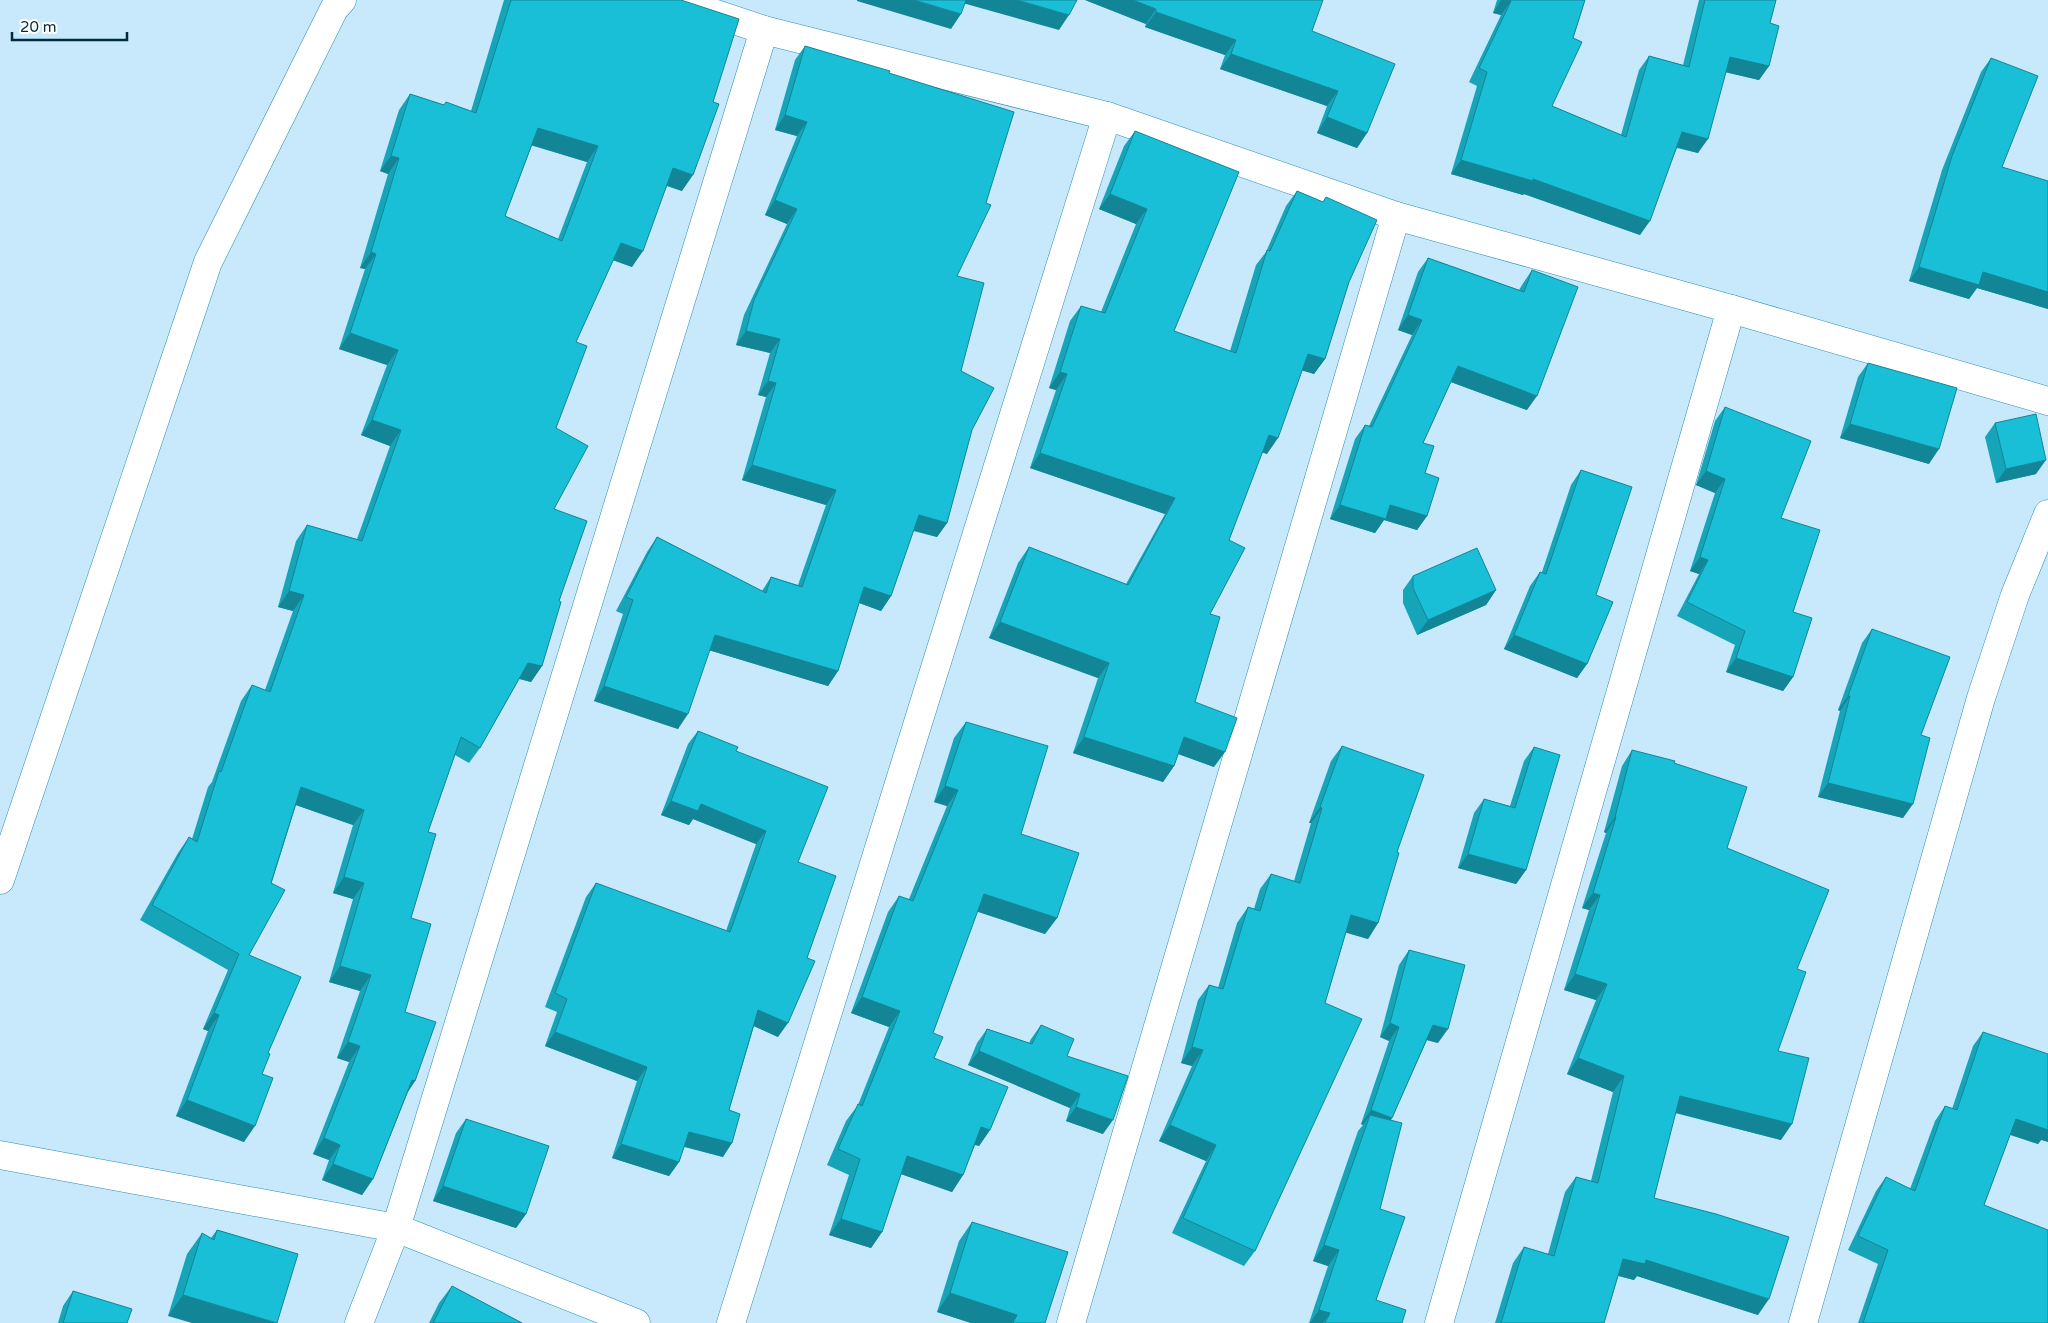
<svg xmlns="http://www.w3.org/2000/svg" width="2048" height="1323" font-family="'Varela Round',sans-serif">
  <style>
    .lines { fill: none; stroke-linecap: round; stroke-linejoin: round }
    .minor-casing { stroke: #2b8eb8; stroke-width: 29 }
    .minor { stroke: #fff; stroke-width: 28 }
    .wall { fill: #16a4b9; fill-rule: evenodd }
    .shaded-wall { fill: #128696 }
    .building { fill: #19bfd7; stroke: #128696; fill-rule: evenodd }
  </style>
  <rect width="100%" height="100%" fill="#c7e9fb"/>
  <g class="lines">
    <defs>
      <g id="minor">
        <path d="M674,0L764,30L1107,116L1396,216L1731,309L1439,1323"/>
        <path d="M1731,309L2048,401"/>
        <path d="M0,880L208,262L334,9L342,0"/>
        <path d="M0,1155L396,1228L636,1323"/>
        <path d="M359,1323L396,1228L764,30"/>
        <path d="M731,1323L1107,116"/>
        <path d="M1071,1323L1396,216"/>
        <path d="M1803,1323L1981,698L2015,595L2048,514"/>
      </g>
    </defs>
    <use href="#minor" class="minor-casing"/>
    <use href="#minor" class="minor"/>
  </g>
  <g class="wall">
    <path d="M504,0H681L682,191L667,186L632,267L613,260L576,342L556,428L554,509L559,601L542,666L531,682L519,679L480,748L469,763L455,755L428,832L411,918L405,1012L415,1081L408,1092L373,1179L362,1195L322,1180L329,1160L313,1154L349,1062L337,1058L360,991L329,982L353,899L333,893L353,825L296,805L249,955L268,1053L244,1142L176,1116L208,1031L203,1029L228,970L140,920L178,853L189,837L192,839L208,787L212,782L241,701L252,685L265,690L293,611L278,607L296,541L307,525L357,539L390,446L361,435L387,365L339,349L365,269L360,268L388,174L380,171L399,110L410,94L444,105L446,102L471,111ZM532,145L587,162L558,239L505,216Z"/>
    <path d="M1085,0L1312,31L1367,133L1357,148L1317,133L1327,106L1220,69L1225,55L1145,27L1146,24Z"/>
    <path d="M1497,0H1585L1552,106L1621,135L1639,70L1649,56L1683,65L1699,0H1776L1770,23L1769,66L1759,80L1726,72L1698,153L1677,148L1640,235L1524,194L1523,195L1451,174L1477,86L1469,82L1501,15L1493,13Z"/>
    <path d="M805,46L889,73L957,276L961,371L972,430L947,523L937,537L913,531L891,596L881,611L859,603L838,671L828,686L709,650L678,729L594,701L623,614L616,611L647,552L657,537L762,591L771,577L798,585L826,505L742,480L766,397L758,395L770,353L736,345L744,315L787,224L765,215L797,136L775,130L795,60Z"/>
    <path d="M1991,58L2002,167L2048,181V309L1977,288L1969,299L1909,281L1942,170L1981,72Z"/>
    <path d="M1135,131L1174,331L1230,351L1256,265L1266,252L1286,206L1297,191L1323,202L1326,197L1349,282L1325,359L1314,374L1302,370L1267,454L1262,452L1229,540L1210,614L1195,702L1214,767L1178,754L1174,766L1163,782L1073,753L1098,678L989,638L1018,563L1029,547L1126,584L1165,514L1030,468L1056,390L1049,388L1070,321L1081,306L1101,312L1136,224L1099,209L1124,146Z"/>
    <path d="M1428,258L1519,290L1522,285L1532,270L1527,410L1451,382L1423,443L1425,473L1427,516L1417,530L1384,520L1375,533L1330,519L1355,439L1365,425L1369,426L1412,335L1398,330L1418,272Z"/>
    <path d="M1868,363L1929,464L1840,438L1858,377Z"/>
    <path d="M1725,407L1781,518L1793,612V677L1783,691L1726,672L1735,645L1677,616L1699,574L1690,571L1715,493L1696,485L1715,421Z"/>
    <path d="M1995,423L2036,474L1996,483L1985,437Z"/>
    <path d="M1581,470L1596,595L1587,664L1577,678L1504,649L1530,586L1540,572H1542L1571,485Z"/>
    <path d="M1413,576L1496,590L1486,605L1417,635L1403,603V590Z"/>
    <path d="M1872,629L1921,735L1903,818L1818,797L1840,711L1838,710L1862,643Z"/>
    <path d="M966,722L1021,834L1057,918L1045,934L977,911L933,1033L934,1058L990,1130L979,1146L975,1145L963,1175L952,1192L901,1174L882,1232L871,1248L829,1235L849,1175L827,1165L846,1121L858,1105L889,1027L851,1013L888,912L899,896L909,899L947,806L934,802L954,738Z"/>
    <path d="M698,731L736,751L798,862L778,1037L754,1026L729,1110L723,1157L684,1147L679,1162L669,1176L612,1158L637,1081L545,1046L557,1012L545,1007L586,897L596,883L726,931L756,844L693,819L689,825L661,815L688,744Z"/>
    <path d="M1342,746L1397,852L1378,923L1368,939L1346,932L1325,1003L1255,1251L1244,1266L1172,1233L1206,1161L1159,1141L1192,1066L1181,1063L1198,1000L1209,985L1218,988L1237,923L1248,907L1254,909L1260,889L1271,874L1294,881L1311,823H1309L1331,761Z"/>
    <path d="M1534,747L1526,870L1516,884L1458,868L1474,813L1484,799L1510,806L1524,761Z"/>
    <path d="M1632,750L1674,763L1727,848L1797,969L1778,1051L1781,1140L1675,1113L1654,1198L1758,1315L1637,1276L1634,1280L1618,1276L1604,1323H1495L1513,1263L1524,1247L1548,1254L1565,1192L1576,1177L1591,1181L1613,1092L1567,1074L1596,1000L1564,990L1589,910L1582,908L1606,833L1604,832L1622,766Z"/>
    <path d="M1409,950L1438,1043L1427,1040L1391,1120L1380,1209L1376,1300L1402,1323H1309L1328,1266L1313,1261L1358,1131L1363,1125L1361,1124L1389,1041L1380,1037L1399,965Z"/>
    <path d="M1041,1025L1067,1056L1103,1134L1066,1121L1070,1108L968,1065L977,1043L987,1029L1029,1043L1031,1039Z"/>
    <path d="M1983,1032L2041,1140L2038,1144L2010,1135L1984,1205L2048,1323H1858L1878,1264L1848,1250L1876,1191L1886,1177L1910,1189L1935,1121L1945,1106L1952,1109L1973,1046Z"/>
    <path d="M466,1119L526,1214L516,1228L433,1201L456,1133Z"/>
    <path d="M972,1222L1045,1323H971L937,1312L959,1241Z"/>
    <path d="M217,1230L298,1254L168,1316L187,1254L202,1233L211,1238Z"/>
    <path d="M452,1286L522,1323H429L439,1303Z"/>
    <path d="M73,1291L127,1323H58L63,1306Z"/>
  </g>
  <g class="shaded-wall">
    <path d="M857,0H914L961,14L951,29L857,1Z"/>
    <path d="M960,0H1017L1069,15L1059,30L959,2Z"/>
    <path d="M1085,0H1133L1156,9L1146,24Z"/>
    <path d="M1501,0H1506L1511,1L1501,15L1493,13Z"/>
    <path d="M1156,12L1236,40L1225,55L1145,27Z"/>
    <path d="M1231,54L1338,91L1327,106L1220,69Z"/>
    <path d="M1730,57L1769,66L1759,80L1720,71Z"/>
    <path d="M785,115L807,122L797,136L775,130Z"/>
    <path d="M1327,117L1367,133L1357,148L1317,133Z"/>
    <path d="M538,128L598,146L587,162L527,144Z"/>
    <path d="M1682,132L1708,139L1698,153L1672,146Z"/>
    <path d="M391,156L399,158L388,174L380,171Z"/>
    <path d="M1461,160L1533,179L1650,221L1640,235L1524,194L1523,195L1451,174Z"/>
    <path d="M673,168L693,175L682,191L662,184Z"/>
    <path d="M1110,194L1147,209L1136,224L1099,209Z"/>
    <path d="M775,200L797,209L787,224L765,215Z"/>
    <path d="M621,243L643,251L632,267L610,259Z"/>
    <path d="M371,252L376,254L365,269L360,268Z"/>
    <path d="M1919,267L1983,272L2048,292V309L1977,288L1969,299L1909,281Z"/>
    <path d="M1408,315L1422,320L1412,335L1398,330Z"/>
    <path d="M746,331L780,339L770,353L736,345Z"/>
    <path d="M350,333L398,350L387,365L339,349Z"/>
    <path d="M1308,354L1325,359L1314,374L1297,369Z"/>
    <path d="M1458,366L1537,396L1527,410L1448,381Z"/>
    <path d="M1060,372L1067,374L1056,390L1049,388Z"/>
    <path d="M768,381L776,383L766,397L758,395Z"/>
    <path d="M372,420L401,430L390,446L361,435Z"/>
    <path d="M1850,424L1939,449L1929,464L1840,438Z"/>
    <path d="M1269,435L1278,438L1267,454L1258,451Z"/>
    <path d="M1040,453L1175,498L1165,514L1030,468Z"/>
    <path d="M2046,460L2036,474L1996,483L2006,469Z"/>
    <path d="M752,465L836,490L826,505L742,480Z"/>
    <path d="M1706,471L1725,479L1715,493L1696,485Z"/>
    <path d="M1340,505H1390L1427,516L1417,530L1384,520L1375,533L1330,519Z"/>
    <path d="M919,515L947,523L937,537L909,529Z"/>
    <path d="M1700,557L1708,560L1699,574L1690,571Z"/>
    <path d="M864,587L891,596L881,611L854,601Z"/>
    <path d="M1496,590L1486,605L1417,635L1428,620Z"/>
    <path d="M289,591L304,595L293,611L278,607Z"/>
    <path d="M1000,622L1109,663L1098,678L989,638Z"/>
    <path d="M715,635L838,671L828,686L705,649Z"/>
    <path d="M1514,635L1587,664L1577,678L1504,649Z"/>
    <path d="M1736,658L1793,677L1783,691L1726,672Z"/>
    <path d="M528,663L542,666L531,682L517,678Z"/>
    <path d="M604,686L688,714L678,729L594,701Z"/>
    <path d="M1848,696H1850L1840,711L1838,710Z"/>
    <path d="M1084,737L1174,766L1163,782L1073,753Z"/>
    <path d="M1184,737L1225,752L1214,767L1173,752Z"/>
    <path d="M1828,783L1913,804L1903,818L1818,797Z"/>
    <path d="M945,786L958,790L947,806L934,802Z"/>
    <path d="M301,787L364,810L353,825L290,803Z"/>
    <path d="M671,801L701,804L766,831L756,844L693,819L689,825L661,815Z"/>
    <path d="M1320,807L1322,808L1311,823H1309Z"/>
    <path d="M1615,817H1616L1606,833L1604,832Z"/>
    <path d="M1468,854L1526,870L1516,884L1458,868Z"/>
    <path d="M344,877L364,883L353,899L333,893Z"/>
    <path d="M1593,893L1600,895L1589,910L1582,908Z"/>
    <path d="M984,894L1057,918L1045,934L972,910Z"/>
    <path d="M1351,915L1378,923L1368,939L1340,931Z"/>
    <path d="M340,966L371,975L360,991L329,982Z"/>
    <path d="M1575,974L1607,984L1596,1000L1564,990Z"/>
    <path d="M862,997L900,1011L889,1027L851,1013Z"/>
    <path d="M758,1010L788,1023L778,1037L749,1024Z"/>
    <path d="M214,1013L219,1015L208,1031L203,1029Z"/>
    <path d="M1390,1023L1399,1027L1389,1041L1380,1037Z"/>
    <path d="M1433,1025L1448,1029L1438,1043L1423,1039Z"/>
    <path d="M555,1032L647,1067L637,1081L545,1046Z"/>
    <path d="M348,1042L360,1046L349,1062L337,1058Z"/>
    <path d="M1192,1047L1203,1050L1192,1066L1181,1063Z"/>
    <path d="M979,1051L1080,1094L1070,1108L968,1065Z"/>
    <path d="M1578,1058L1624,1076L1613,1092L1567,1074Z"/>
    <path d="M412,1080L415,1081L404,1097Z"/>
    <path d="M1680,1096L1792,1124L1781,1140L1669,1111Z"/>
    <path d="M187,1100L255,1126L244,1142L176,1116Z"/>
    <path d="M1076,1107L1113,1120L1103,1134L1066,1121Z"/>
    <path d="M1371,1110L1392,1118L1382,1132L1370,1115L1363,1125L1361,1124Z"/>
    <path d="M2016,1119L2048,1127V1142L2041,1140L2038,1144L2006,1133Z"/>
    <path d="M1170,1125L1216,1145L1206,1161L1159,1141Z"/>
    <path d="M981,1127L990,1130L979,1146L970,1143Z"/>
    <path d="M689,1132L732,1143L723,1157L679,1145Z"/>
    <path d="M324,1138L340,1145L329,1160L313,1154Z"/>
    <path d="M621,1144L679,1162L669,1176L612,1158Z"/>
    <path d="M907,1156L963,1175L952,1192L895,1172Z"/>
    <path d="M333,1164L373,1179L362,1195L322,1180Z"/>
    <path d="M443,1186L526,1214L516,1228L433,1201Z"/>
    <path d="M841,1219L882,1232L871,1248L829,1235Z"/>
    <path d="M1324,1245L1339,1250L1328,1266L1313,1261Z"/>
    <path d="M1623,1259L1646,1260L1769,1299L1758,1315L1637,1276L1634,1280L1612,1274Z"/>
    <path d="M950,1293L1017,1315L1012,1323H971L937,1312Z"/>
    <path d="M183,1295L277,1323H192L168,1316Z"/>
    <path d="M1319,1310L1330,1313L1323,1323H1310Z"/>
  </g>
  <g class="building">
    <path d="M511,0H681L739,19L713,102L719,104L693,175L673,168L643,251L621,243L576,342L587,346L556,428L588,446L554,509L587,521L559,601L561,602L542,666L528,663L480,748L461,737L428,832L436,834L411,918L431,924L405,1012L436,1022L415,1081L412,1080L373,1179L333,1164L340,1145L324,1138L360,1046L348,1042L371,975L340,966L364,883L344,877L364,810L301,787L271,883L285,890L249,955L301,977L268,1053L270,1054L262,1074L273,1078L255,1126L187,1100L219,1015L214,1013L239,954L152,905L189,837L197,842L219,771L221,772L252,685L270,692L304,595L289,591L307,525L362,541L401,430L372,420L398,350L350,333L376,254L371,252L399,158L391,156L410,94L444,105L446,102L476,113ZM538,128L598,146L562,241L505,216Z"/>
    <path d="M914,0H966L961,14Z"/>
    <path d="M1017,0H1077L1069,15Z"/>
    <path d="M1133,0H1323L1312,31L1395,64L1367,133L1327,117L1338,91L1231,54L1236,40L1156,12V9Z"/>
    <path d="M1506,0H1585L1573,38L1582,42L1552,106L1626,137L1649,56L1689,67L1705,0H1776L1770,23L1779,26L1769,66L1730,57L1708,139L1682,132L1650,221L1533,179V181L1461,160L1487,72L1479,68L1511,1Z"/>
    <path d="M805,46L890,71L889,73L1014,112L986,203L991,205L957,276L984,283L961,371L994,388L972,430L947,523L919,515L891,596L864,587L838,671L715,635L688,714L604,686L633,600L626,597L657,537L766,593L771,577L802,587L836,490L752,465L776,383L768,381L780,339L746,331L754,300L797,209L775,200L807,122L785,115Z"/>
    <path d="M1991,58L2038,76L2002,167L2048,181V292L1983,272L1979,285L1919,267L1952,156Z"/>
    <path d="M1135,131L1239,172L1174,331L1236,353L1267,250L1270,251L1297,191L1323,202L1326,197L1377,220L1349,282L1325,359L1308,354L1278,438L1269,435L1229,540L1245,548L1210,614L1220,617L1195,702L1237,718L1225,752L1184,737L1174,766L1084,737L1109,663L1000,622L1029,547L1128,585L1175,498L1040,453L1067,374L1060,372L1081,306L1105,313L1147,209L1110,194Z"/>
    <path d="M1428,258L1524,292L1532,270L1578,287L1537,396L1458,366L1423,443L1434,446L1425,473L1439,478L1427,516L1390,505L1386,519L1340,505L1365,425L1372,427L1422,320L1408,315Z"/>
    <path d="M1868,363L1957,388L1939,449L1850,424Z"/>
    <path d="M1725,407L1811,441L1781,518L1820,530L1793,612L1812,618L1793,677L1736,658L1745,631L1687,602L1708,560L1700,557L1725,479L1706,471Z"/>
    <path d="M2036,414L2046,460L2006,469L1995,423Z"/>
    <path d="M1581,470L1632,487L1596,595L1613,602L1587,664L1514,635L1540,572L1546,574Z"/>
    <path d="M1477,548L1496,590L1428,620L1413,588V576Z"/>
    <path d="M1872,629L1950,657L1921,735L1930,738L1913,804L1828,783L1850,696H1848Z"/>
    <path d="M966,722L1048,746L1021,834L1079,853L1057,918L984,894L933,1033L943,1037L934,1058L1008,1087L990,1130L981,1127L963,1175L907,1156L882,1232L841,1219L860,1159L838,1149L858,1104L862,1106L900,1011L862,997L899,896L913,901L958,790L945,786Z"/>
    <path d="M698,731L738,747L736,751L828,787L798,862L836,876L807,958L815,961L788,1023L758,1010L729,1110L740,1114L732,1143L689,1132L679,1162L621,1144L647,1067L555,1032L567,999L555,993L596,883L730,932L766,831L701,804L698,811L671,801Z"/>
    <path d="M1342,746L1424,775L1397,852L1399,853L1378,923L1351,915L1325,1003L1362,1019L1255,1251L1183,1218L1216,1145L1170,1125L1203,1050L1192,1047L1209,985L1223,989L1248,907L1260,911L1271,874L1300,883L1322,808L1320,807Z"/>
    <path d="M1534,747L1560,755L1526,870L1468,854L1484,799L1515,808Z"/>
    <path d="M1632,750L1675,761L1674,763L1747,787L1727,848L1829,890L1797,969L1806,972L1778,1051L1809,1058L1792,1124L1680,1096L1654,1198L1716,1214L1789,1237L1769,1299L1646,1260L1645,1264L1623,1259L1604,1323H1501L1524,1247L1554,1256L1576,1177L1598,1183L1624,1076L1578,1058L1607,984L1575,974L1600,895L1593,893L1616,817H1615Z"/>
    <path d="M1409,950L1465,965L1448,1029L1433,1025L1392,1118L1371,1110L1399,1027L1390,1023Z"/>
    <path d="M1041,1025L1074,1039L1067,1056L1128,1076L1113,1120L1076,1107L1080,1094L979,1051L987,1029L1032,1044Z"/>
    <path d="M1983,1032L2048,1054V1130L2016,1119L1984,1205L2048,1230V1323H1863L1888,1250L1858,1236L1886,1177L1915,1191L1945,1106L1957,1110Z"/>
    <path d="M1370,1115L1402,1123L1380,1209L1405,1217L1376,1300L1406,1310L1402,1323H1325L1330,1313L1319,1310L1339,1250L1324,1245Z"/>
    <path d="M466,1119L549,1146L526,1214L443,1186Z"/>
    <path d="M972,1222L1068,1252L1045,1323H1013L1017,1315L950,1293Z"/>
    <path d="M217,1230L298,1254L277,1323L183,1295L202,1233L214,1240Z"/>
    <path d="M452,1286L522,1323H433Z"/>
    <path d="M73,1291L132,1309L127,1323H63Z"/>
  </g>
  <path d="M12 32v8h115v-8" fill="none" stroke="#002b3c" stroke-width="2.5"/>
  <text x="20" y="32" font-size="15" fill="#002b3c" stroke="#ffffff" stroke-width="4" paint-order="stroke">20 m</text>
</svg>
